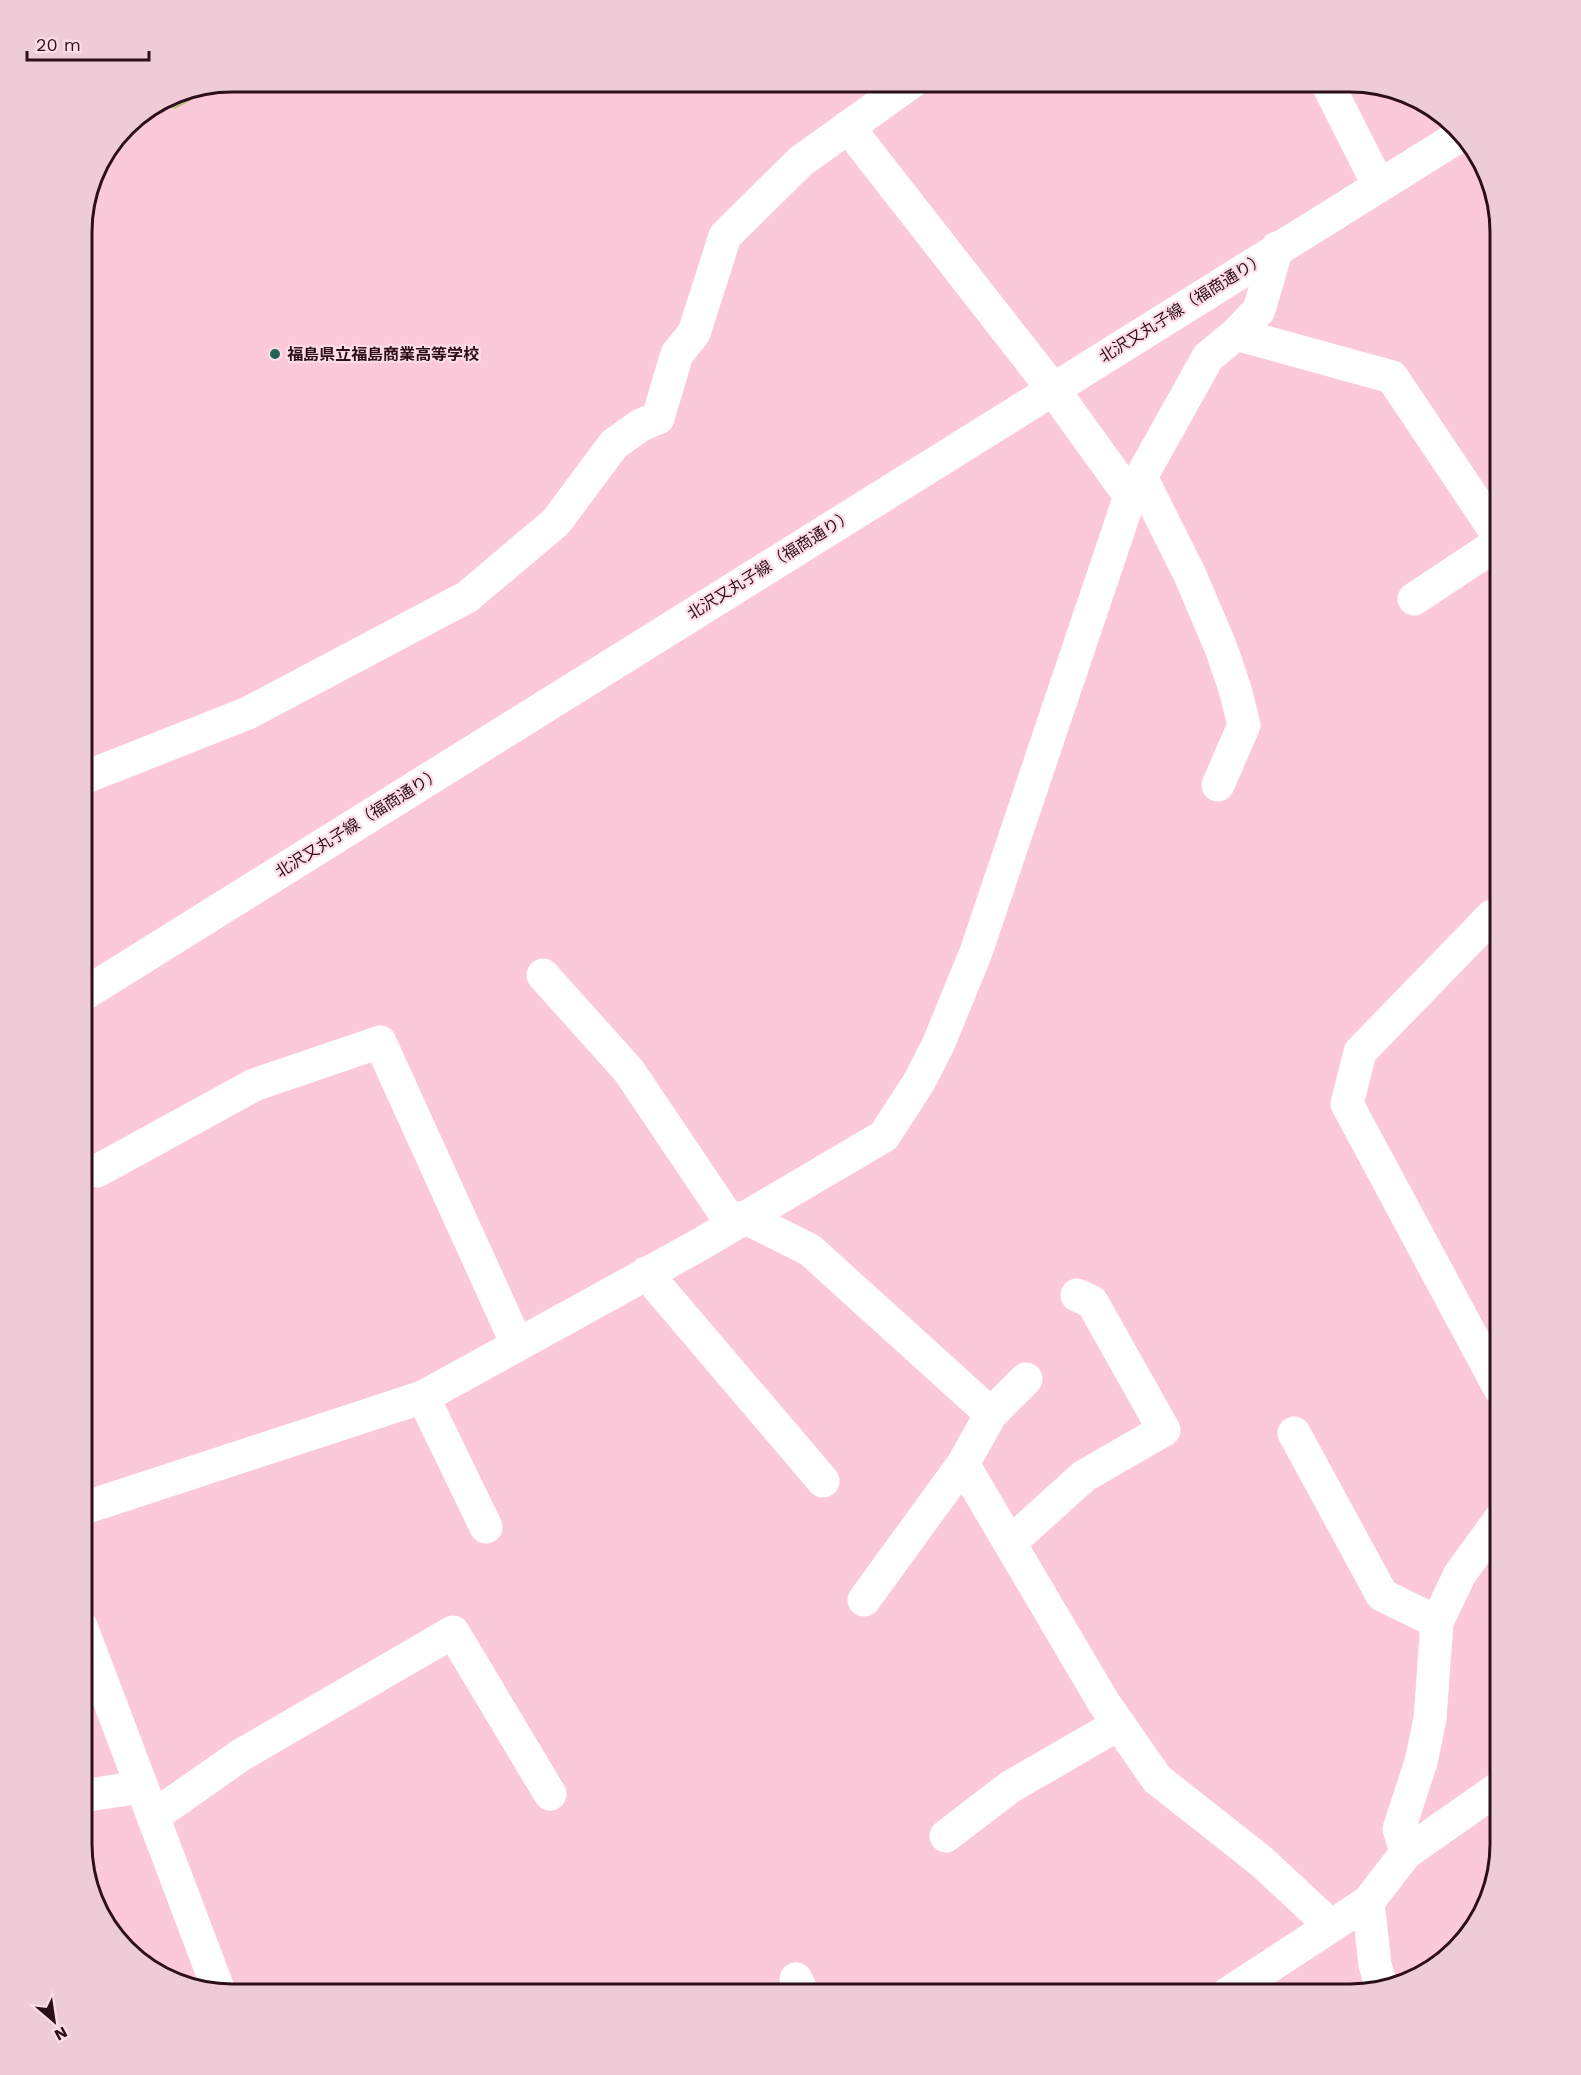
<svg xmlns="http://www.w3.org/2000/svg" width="1581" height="2075" font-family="'Work Sans','Noto Sans JP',sans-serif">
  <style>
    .green { fill: #b7c37e }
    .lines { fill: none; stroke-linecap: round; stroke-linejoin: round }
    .minor { stroke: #fff; stroke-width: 33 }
    .poi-dot { fill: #1f6456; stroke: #fedce7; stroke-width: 2 }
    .labels { text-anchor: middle; stroke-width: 4.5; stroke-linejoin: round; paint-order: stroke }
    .street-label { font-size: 16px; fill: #2c0f1b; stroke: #fedce7 }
    .poi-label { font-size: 16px; font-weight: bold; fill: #2c0f1b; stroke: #fedce7; text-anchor: start }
    .rim { fill: none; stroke: #2c0f1b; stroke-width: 3 }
  </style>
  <rect width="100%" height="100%" fill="#fcc9da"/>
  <path class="green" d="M225,82L175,109L157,103L174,92Z"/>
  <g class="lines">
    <g class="minor">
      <path d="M1326,81L1379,186"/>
      <path d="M1236,334L1392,377L1500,538"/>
      <path d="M1141,477L1190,575L1221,648L1235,689L1244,725L1218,785"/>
      <path d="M1131,495L1208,357L1236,334L1259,310L1277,248"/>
      <path d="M1414,599L1500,542"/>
      <path d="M81,779L248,713L467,597L556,522L614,444L641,425L658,418L677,354L694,333L725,236L801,161L913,81"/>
      <path d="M1492,916L1360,1052L1347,1104L1500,1389"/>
      <path d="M543,975L629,1071L732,1224"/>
      <path d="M81,996L1461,135"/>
      <path d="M97,1171L254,1085L380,1042L517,1344"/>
      <path d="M744,1217L810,1250L991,1414"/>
      <path d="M646,1273L823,1481"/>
      <path d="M423,1397L486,1527"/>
      <path d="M1294,1433L1382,1595L1437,1622"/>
      <path d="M963,1464L1104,1703L1157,1779L1261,1861L1331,1926"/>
      <path d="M81,1509L423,1397L699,1245L884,1136L919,1082L938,1045L976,952L1130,496L1052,388L848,127"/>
      <path d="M1010,1543L1084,1476L1164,1430L1092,1302L1077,1295"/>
      <path d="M864,1600L963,1464L991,1414L1026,1379"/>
      <path d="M81,1626L219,1991"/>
      <path d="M81,1796L142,1787"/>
      <path d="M154,1816L241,1755L453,1632L550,1794"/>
      <path d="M946,1836L1010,1787L1119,1724"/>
      <path d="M1406,1853L1399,1829L1421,1762L1430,1719L1437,1622L1460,1574L1500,1519"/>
      <path d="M1368,1902L1375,1965L1381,1985"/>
      <path d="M796,1979L803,1994"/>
      <path d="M1227,1994L1368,1902L1406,1853L1500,1787"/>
    </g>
  </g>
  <circle class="poi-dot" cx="275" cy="354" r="6"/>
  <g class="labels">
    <g class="street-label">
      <text transform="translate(1182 307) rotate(-32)" y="6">北沢又丸子線（福商通り）</text>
      <text transform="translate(770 564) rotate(-32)" y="6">北沢又丸子線（福商通り）</text>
      <text transform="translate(358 822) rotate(-32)" y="6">北沢又丸子線（福商通り）</text>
    </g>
    <g class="poi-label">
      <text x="287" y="360">福島県立福島商業高等学校</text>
    </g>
  </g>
  <path d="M0 0H1581V2075H0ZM232 92H1350A140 140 0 0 1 1490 232V1844A140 140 0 0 1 1350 1984H232A140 140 0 0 1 92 1844V232A140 140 0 0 1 232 92Z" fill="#edccd7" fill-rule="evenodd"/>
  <path class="rim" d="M232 92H1350A140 140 0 0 1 1490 232V1844A140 140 0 0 1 1350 1984H232A140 140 0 0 1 92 1844V232A140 140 0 0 1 232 92Z"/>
  <g transform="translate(54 2021) rotate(151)" stroke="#fedce7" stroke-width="4.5" paint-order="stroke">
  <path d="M0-4.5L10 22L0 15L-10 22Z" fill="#2c0f1b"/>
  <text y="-9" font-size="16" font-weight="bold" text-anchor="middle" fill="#2c0f1b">N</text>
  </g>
  <path d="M27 51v9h122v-9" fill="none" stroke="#2c0f1b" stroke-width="3"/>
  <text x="36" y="51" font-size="18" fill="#2c0f1b" stroke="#fedce7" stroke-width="4.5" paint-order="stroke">20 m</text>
</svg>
